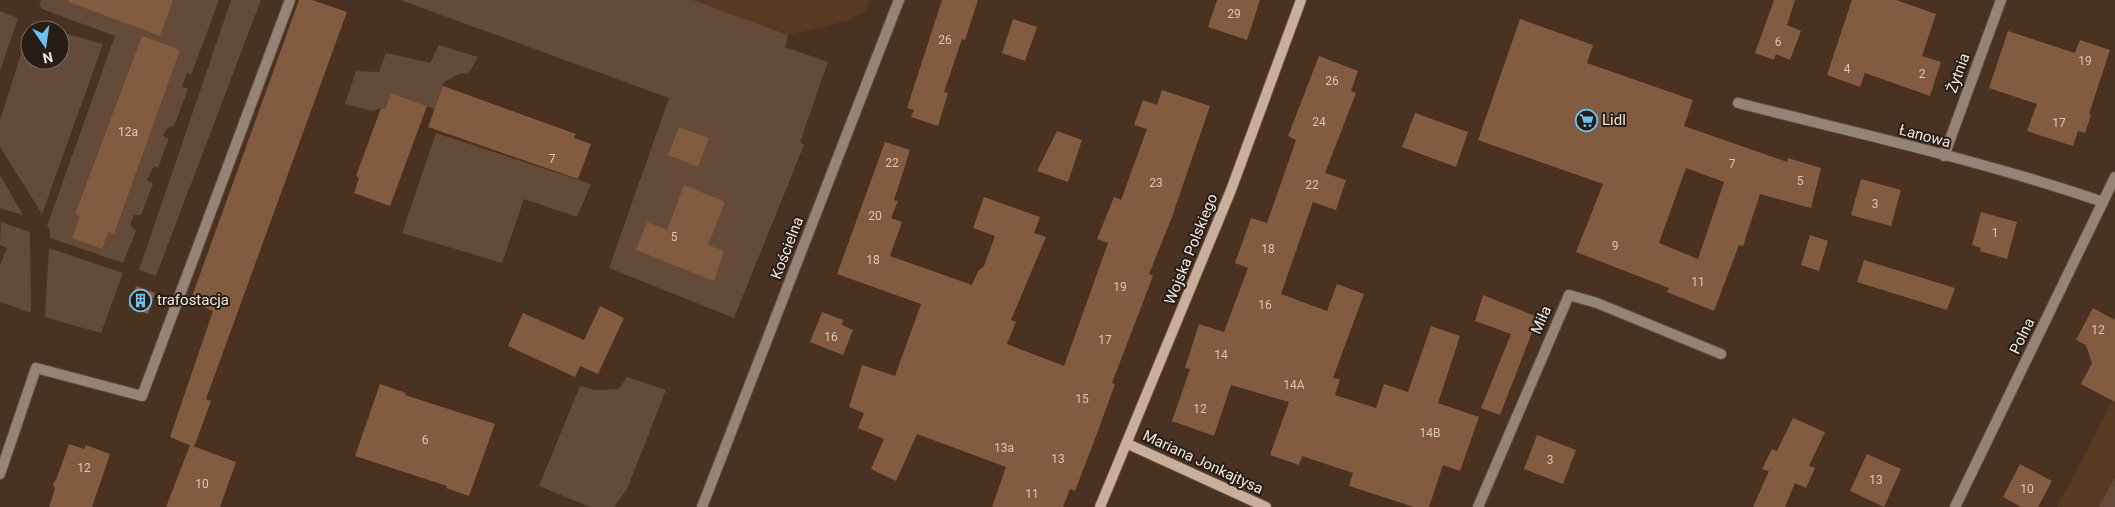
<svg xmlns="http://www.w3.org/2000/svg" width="2115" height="507" font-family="Roboto,sans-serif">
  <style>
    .built { fill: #573a24 }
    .green { fill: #644a38 }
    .building { fill: #825b40; fill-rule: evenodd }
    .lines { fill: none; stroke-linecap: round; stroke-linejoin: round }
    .street-casing { stroke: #654f3f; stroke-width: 12 }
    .secondary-casing { stroke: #654f3f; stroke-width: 12 }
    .street { stroke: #968377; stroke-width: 10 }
    .secondary { stroke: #cbae9a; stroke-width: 10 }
    .labels { text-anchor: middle; stroke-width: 4; stroke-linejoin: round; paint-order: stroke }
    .number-label { font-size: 12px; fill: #dac5b6 }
    .street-label { font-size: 15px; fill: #f7e8dd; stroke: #271d15 }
    .poi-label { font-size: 15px; fill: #f7e8dd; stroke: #271d15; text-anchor: start }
  </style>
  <rect width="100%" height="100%" fill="#493221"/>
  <g class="built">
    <path d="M693,0H869L866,10L850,20L788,35Z"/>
    <path d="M2115,398V507H2057L2113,401Z"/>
  </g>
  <g class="green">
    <path d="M41,0H219L191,75L187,72L182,87L188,89L174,126L167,128L163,136L169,138L158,168L154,166L147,180L153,184L141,215H134L130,225L136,231L123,263L50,238V230L47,226L115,36L42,9L39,5Z"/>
    <path d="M231,0H261L156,276L139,270Z"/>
    <path d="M400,0H693L788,35L785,47L828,62L800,142L804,145L734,318L609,268L669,98Z"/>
    <path d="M0,11L18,18L0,71Z"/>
    <path d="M31,23L55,30H30V60H60V32L103,44L42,214L0,147V120Z"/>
    <path d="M439,45L478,57L468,74L461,73L444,82L435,109L391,93L385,109L381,108L372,111L345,104L356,71L379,72L386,53L430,63Z"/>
    <path d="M436,133L591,184L577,217L524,199L502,263L402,233Z"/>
    <path d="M0,175L23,215L0,208Z"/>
    <path d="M1,222L30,232L31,313L0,302V266L7,248L0,245Z"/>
    <path d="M49,248L123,273L101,333L45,317Z"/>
    <path d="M627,377L666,390L627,489L614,507H590L539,486L580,386L596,390L619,389Z"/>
    <path d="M2115,477V507H2099Z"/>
  </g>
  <g class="building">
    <path d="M69,0H173L160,36L69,2Z"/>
    <path d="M299,0H312L347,12L206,399L211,401L194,447L170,437L213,311L190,302Z"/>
    <path d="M942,0H978L965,40L962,39L944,92L948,93L938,126L911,117L914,110L907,108Z"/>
    <path d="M1217,0H1260L1247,40L1208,27Z"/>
    <path d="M1774,0H1795L1787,25L1801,31L1790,60L1776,54L1774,60L1755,53Z"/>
    <path d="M1852,0H1896L1936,14L1922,56L1941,62L1930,96L1865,73L1860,87L1827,75Z"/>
    <path d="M1013,19L1037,27L1025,61L1002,53Z"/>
    <path d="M1520,19L1593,45L1587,63L1693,100L1684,126L1787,162L1788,158L1821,168L1811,208L1760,194L1743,246L1739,245L1714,311L1667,292L1669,288L1576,252L1603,184L1478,140ZM1686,168L1724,182L1698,259L1659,243Z"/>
    <path d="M2008,31L2075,53L2080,40L2110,50L2089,114L2091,115L2085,133L2078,131L2073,146L2027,131L2037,104L1989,88Z"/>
    <path d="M142,36L180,50L114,234L108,232L102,249L72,238L80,216L75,214Z"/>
    <path d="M1319,56L1358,71L1351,91L1356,93L1325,173L1346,180L1336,210L1313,202L1281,294L1327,311L1337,284L1364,294L1333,378L1340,379L1335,395L1376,408L1384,384L1408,392L1431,326L1460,336L1438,403L1479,417L1460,471L1443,465L1429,507H1414L1349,486L1353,473L1302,456L1299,465L1270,455L1289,402L1231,385L1214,436L1172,421L1190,369L1185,368L1199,324L1224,332L1248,268L1235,263L1251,218L1267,223L1296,140L1288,136Z"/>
    <path d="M443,86L576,134L574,138L591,144L578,179L428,127Z"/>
    <path d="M1162,90L1210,106L1172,217L1149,274L1153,276L1112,383L1115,384L1098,431L1075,491L1070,489L1063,507H992L1006,467L917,434L896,481L871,469L884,439L858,428L864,413L849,407L862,365L895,376L921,304L837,274L885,142L910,150L894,200L898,201L891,218L902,222L890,256L972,285L978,271L984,266L995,236L973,228L984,197L1040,217L1034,233L1046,237L1011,320L1016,322L1007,344L1064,366L1108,243L1097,239L1114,197L1121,200L1147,129L1134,125L1143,100L1157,105Z"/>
    <path d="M391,93L427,106L390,206L354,193L359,178L356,176L381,108L385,109Z"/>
    <path d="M1415,113L1468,132L1456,167L1402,147Z"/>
    <path d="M679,127L709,138L698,167L668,155Z"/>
    <path d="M1057,131L1082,140L1068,182L1037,171Z"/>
    <path d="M1861,179L1901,190L1891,226L1851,215Z"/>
    <path d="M684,185L725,202L708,245L724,251L714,281L636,250L647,222L667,230Z"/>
    <path d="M1981,212L2017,222L2007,259L1980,251L1981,248L1972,245Z"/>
    <path d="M1810,235L1828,241L1819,271L1801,265Z"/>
    <path d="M1864,260L1955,288L1947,310L1857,282Z"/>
    <path d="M136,286L155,293L148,314L128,306Z"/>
    <path d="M1483,295L1538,317L1500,415L1481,408L1511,334L1475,321Z"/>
    <path d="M600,306L624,318L598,374L580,366L575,377L508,346L523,313L584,340Z"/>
    <path d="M2093,308L2115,320V402L2081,384L2092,363L2086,345L2076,340Z"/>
    <path d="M822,312L843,320L842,325L853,330L843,355L810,342Z"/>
    <path d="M380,384L406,393L405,395L495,424L469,496L446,488L447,486L355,456Z"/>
    <path d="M1793,418L1825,432L1809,466L1815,468L1806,488L1795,483L1785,507H1753L1769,471L1762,469L1772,449L1777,451Z"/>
    <path d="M1537,435L1576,450L1563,484L1524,469Z"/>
    <path d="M69,444L84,449L86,445L110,454L92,507H49L55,489L53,483L56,480Z"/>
    <path d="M190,445L236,462L220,507H166Z"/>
    <path d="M1867,454L1901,469L1884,507L1850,491Z"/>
    <path d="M2020,464L2052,481L2038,507H2021L2003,497Z"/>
  </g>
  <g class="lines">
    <defs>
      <g id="street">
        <path d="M1738,103C1860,134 1984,161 2103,202"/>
        <path d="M1944,156L2001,0"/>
        <path d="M0,474L36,368L142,396L290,0"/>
        <path d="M702,507L899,0"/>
        <path d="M1478,507L1569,295L1597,303L1721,354"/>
        <path d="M1955,507L2115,177"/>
      </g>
      <g id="secondary">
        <path d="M1128,444L1266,507"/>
        <path d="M1100,507L1231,190L1301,0"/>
      </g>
    </defs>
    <use href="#street" class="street-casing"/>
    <use href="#secondary" class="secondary-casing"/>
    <use href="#street" class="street"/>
    <use href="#secondary" class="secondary"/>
  </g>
  <defs>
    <symbol id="supermarket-ring" viewBox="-11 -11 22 22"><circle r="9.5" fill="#271d15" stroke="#6ec2f3" stroke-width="1.5"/><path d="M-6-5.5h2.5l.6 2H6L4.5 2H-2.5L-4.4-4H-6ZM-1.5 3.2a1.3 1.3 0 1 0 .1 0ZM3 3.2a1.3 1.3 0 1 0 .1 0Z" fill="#6ec2f3"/></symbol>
    <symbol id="building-ring" viewBox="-11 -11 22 22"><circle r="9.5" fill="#271d15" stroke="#6ec2f3" stroke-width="1.5"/><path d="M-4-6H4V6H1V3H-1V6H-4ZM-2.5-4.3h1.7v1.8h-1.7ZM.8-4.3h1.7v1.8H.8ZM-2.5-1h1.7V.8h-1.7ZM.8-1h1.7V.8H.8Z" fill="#6ec2f3"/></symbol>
  </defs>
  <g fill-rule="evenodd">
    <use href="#supermarket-ring" x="1574" y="108" width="25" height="25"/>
    <use href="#building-ring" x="128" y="288" width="25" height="25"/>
  </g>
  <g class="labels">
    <g class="number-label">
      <text x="1234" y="18">29</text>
      <text x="945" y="44">26</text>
      <text x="1778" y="46">6</text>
      <text x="2085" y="65">19</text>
      <text x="1847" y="73">4</text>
      <text x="1922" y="78">2</text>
      <text x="1332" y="85">26</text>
      <text x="1319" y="126">24</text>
      <text x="2059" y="127">17</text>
      <text x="128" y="136">12a</text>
      <text x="552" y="163">7</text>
      <text x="892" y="167">22</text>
      <text x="1732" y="168">7</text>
      <text x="1800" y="185">5</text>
      <text x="1156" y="187">23</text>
      <text x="1312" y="189">22</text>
      <text x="1875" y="208">3</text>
      <text x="875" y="220">20</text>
      <text x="1995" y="237">1</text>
      <text x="674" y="241">5</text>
      <text x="1615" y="250">9</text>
      <text x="1268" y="253">18</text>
      <text x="873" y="264">18</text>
      <text x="1698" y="286">11</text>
      <text x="1120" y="291">19</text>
      <text x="1265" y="309">16</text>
      <text x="2098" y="334">12</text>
      <text x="831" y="341">16</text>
      <text x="1105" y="344">17</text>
      <text x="1221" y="359">14</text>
      <text x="1294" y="389">14A</text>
      <text x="1082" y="403">15</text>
      <text x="1200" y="413">12</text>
      <text x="1430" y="437">14B</text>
      <text x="425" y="444">6</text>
      <text x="1004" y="452">13a</text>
      <text x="1058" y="463">13</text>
      <text x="1550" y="464">3</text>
      <text x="84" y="472">12</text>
      <text x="1876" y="484">13</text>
      <text x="202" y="488">10</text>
      <text x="2027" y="493">10</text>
      <text x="1032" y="498">11</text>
    </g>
    <g class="street-label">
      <text transform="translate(1958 73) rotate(-70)" y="5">Żytnia</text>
      <text transform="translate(1925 136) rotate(15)" y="5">Łanowa</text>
      <text transform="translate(787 248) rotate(-69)" y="5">Kościelna</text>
      <text transform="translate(1191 249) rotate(-68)" y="5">Wojska Polskiego</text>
      <text transform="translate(1541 320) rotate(-66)" y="5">Miła</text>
      <text transform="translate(2022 336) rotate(-64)" y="5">Polna</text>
      <text transform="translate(1203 462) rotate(25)" y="5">Mariana Jonkajtysa</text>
    </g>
    <g class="poi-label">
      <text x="1602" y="125">Lidl</text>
      <text x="157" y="305">trafostacja</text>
    </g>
  </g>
  <g transform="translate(45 45) rotate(167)"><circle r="24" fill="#271d15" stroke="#7a6e65"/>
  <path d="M0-4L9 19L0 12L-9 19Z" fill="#6ec2f3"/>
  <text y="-8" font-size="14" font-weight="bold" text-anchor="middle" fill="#f7e8dd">N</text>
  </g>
</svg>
